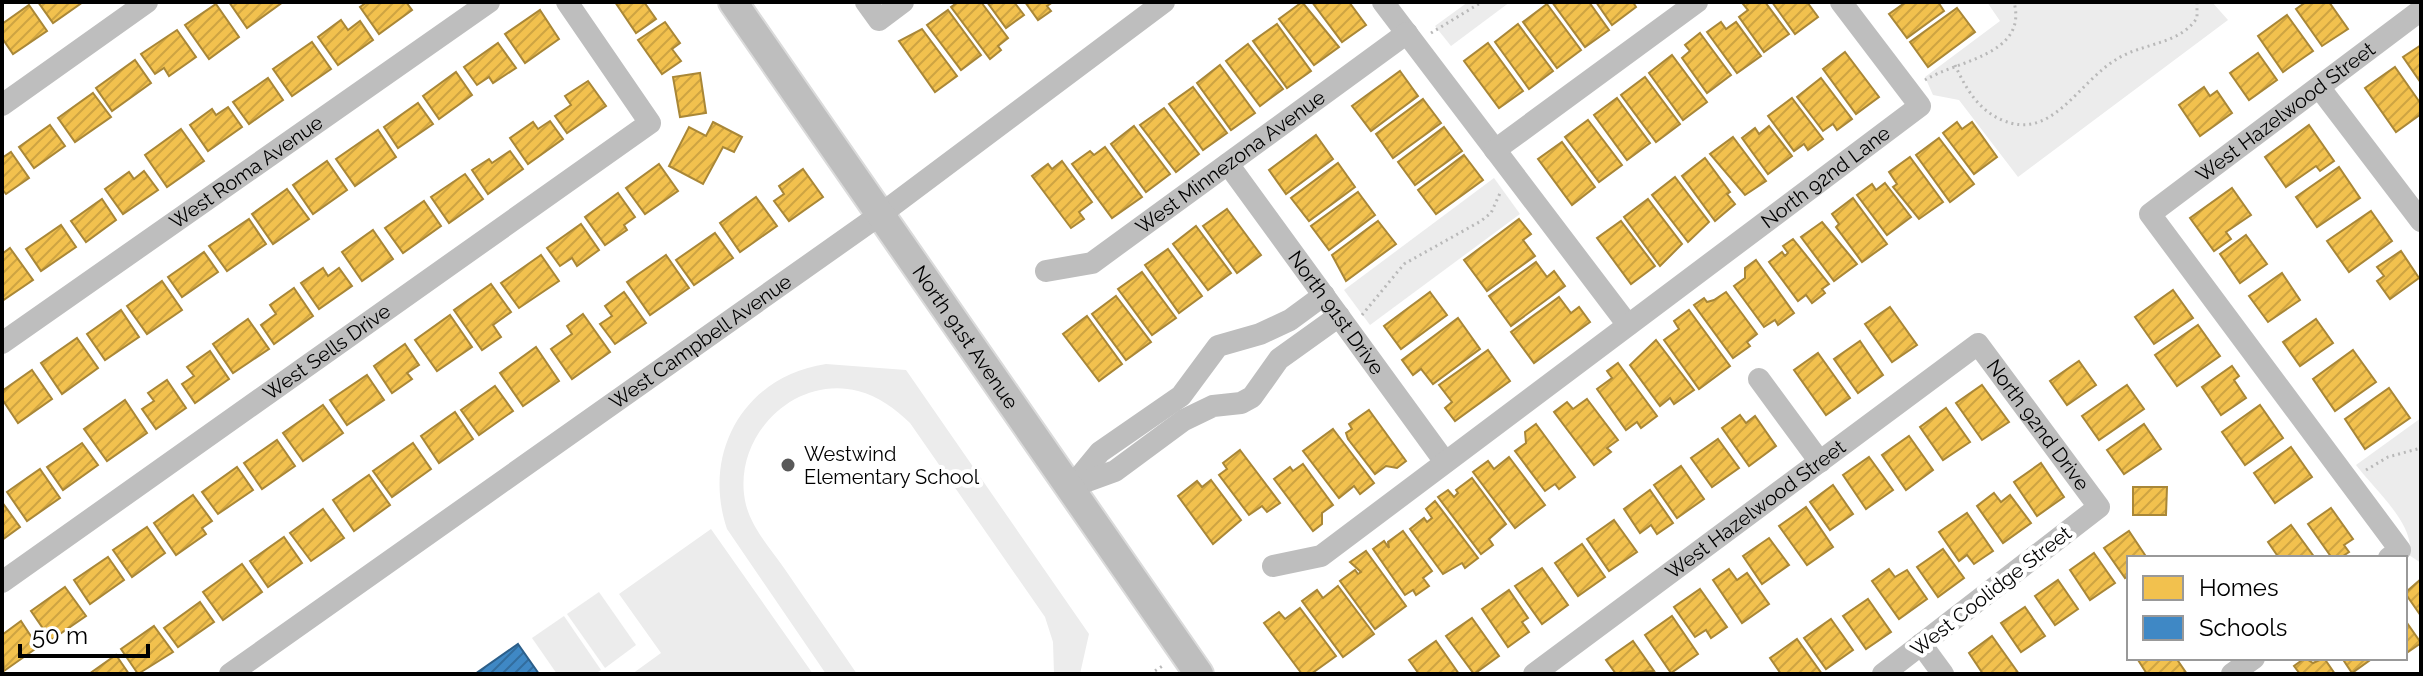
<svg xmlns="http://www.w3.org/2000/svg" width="2423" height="676" font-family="Raleway,sans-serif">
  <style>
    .park { fill: #ececec }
    .homes { fill: url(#homes-hatch); stroke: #a98737; stroke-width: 2 }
    .schools { fill: url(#schools-hatch); stroke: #2c5f8a; stroke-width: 2 }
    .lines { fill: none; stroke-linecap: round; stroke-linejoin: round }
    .major-casing { stroke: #dbdbdb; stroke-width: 32 }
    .path { stroke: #b9b9b9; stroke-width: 3; stroke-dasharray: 2 4; stroke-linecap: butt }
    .minor { stroke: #bebebe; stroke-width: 22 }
    .major { stroke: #bebebe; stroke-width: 28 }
    .poi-dot { fill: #595959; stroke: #fff; stroke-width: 3 }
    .labels { text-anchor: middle; stroke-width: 8; stroke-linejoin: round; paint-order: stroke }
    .street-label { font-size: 20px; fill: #000; stroke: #fff }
    .poi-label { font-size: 20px; fill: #000; stroke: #fff; text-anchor: start }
  </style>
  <defs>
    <pattern id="homes-hatch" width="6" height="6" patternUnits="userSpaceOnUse" patternTransform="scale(2)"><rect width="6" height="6" fill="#f2c14e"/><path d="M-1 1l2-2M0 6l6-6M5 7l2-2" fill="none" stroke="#cea442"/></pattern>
    <pattern id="schools-hatch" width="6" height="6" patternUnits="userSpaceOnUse" patternTransform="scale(2)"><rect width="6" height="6" fill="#3f88c5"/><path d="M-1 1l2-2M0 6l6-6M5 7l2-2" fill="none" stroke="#326d9e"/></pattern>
  </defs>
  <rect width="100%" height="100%" fill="#fff"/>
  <g class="park">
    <path d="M1468,2H1510L1451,46L1435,26Z"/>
    <path d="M1987,2H2212L2228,20L2018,177L1959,100L1933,95L1925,77L2000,21Z"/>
    <path d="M1494,178L1520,214L1370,325L1344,290Z"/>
    <path d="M826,364L906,370L1089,634L1080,674H1054L1053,642L1045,617L910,423C895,409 879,396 858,391C792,374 730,440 746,505C752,528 770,548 784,568C808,603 833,639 857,674H826L727,529C701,452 745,376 826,364Z"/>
    <path d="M2421,418V563L2409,555C2417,526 2374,489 2356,465Z"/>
    <path d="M711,529L813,674H632L661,653L619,594Z"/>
    <path d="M599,592L636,645L605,668L567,614Z"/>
    <path d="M564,616L601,670L595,674H557L532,638Z"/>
  </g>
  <g class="homes">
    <path d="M38,2H83L53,23Z"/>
    <path d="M229,2H283L247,28Z"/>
    <path d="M367,2H406L412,10L379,34L360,7Z"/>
    <path d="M615,2H644L656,19L636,33Z"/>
    <path d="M958,2H981L1008,38L998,46L1001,50L990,59L951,7Z"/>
    <path d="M987,2H1014L1024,15L1006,28Z"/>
    <path d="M1025,2H1053L1047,6L1051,11L1038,20Z"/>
    <path d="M1302,2L1339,47L1314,65L1279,19Z"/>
    <path d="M1312,2H1349L1366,25L1342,42Z"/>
    <path d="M1552,2H1589L1609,30L1585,47Z"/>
    <path d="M1596,2H1633L1636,7L1612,25Z"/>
    <path d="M1746,2H1765L1789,34L1764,52L1739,17L1748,10L1743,4Z"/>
    <path d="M1772,2H1807L1818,17L1795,34Z"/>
    <path d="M1906,2H1938L1944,11L1907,38L1889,14Z"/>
    <path d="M2306,2H2329L2348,29L2322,46L2296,9Z"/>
    <path d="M216,4L239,37L209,59L185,25Z"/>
    <path d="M1547,4L1581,50L1557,68L1523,22Z"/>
    <path d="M29,5L47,31L13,54L2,38V24Z"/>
    <path d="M1957,8L1975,32L1928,67L1910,42Z"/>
    <path d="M540,10L559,39L525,63L505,34Z"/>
    <path d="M948,10L981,55L961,70L927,25Z"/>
    <path d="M2287,15L2313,51L2283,72L2258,36Z"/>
    <path d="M341,20L348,30L360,21L373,40L338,65L318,37Z"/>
    <path d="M665,22L680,43L672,49L681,61L662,74L638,40Z"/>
    <path d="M1721,22L1726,29L1736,22L1761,56L1737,73L1707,32Z"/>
    <path d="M1277,24L1311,71L1287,88L1253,41Z"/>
    <path d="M1518,24L1553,71L1529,89L1495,42Z"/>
    <path d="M922,29L957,76L935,92L899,41Z"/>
    <path d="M177,30L196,57L169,76L164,68L155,74L141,54Z"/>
    <path d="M1700,33L1731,75L1707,93L1682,58L1690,51L1685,45Z"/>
    <path d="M312,42L331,69L292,96L273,69Z"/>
    <path d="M498,43L516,68L493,83L489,77L477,85L464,67Z"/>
    <path d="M1488,43L1523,91L1499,108L1464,61Z"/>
    <path d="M1248,44L1283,89L1260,106L1226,61Z"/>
    <path d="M2421,45V83L2403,57Z"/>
    <path d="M1845,52L1879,97L1856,114L1823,69Z"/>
    <path d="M2258,53L2277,80L2249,100L2230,73Z"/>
    <path d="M1672,55L1707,102L1683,120L1649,73Z"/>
    <path d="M135,60L151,83L112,111L96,88Z"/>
    <path d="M1220,65L1255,113L1231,130L1197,83Z"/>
    <path d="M2395,67L2421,104V114L2396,132L2365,88Z"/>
    <path d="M1400,71L1418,96L1371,131L1352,106Z"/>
    <path d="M456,72L472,95L439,119L423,96Z"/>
    <path d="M700,73L706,113L680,117L673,77Z"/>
    <path d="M1645,77L1680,124L1656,142L1621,95Z"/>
    <path d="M268,78L283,100L249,124L233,102Z"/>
    <path d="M1821,78L1852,119L1837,130L1833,124L1823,131L1797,97Z"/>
    <path d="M588,81L606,106L567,133L555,116L571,105L565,96Z"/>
    <path d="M1193,87L1227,133L1203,150L1169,104Z"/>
    <path d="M2204,87L2210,96L2217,91L2232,113L2200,136L2179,105Z"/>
    <path d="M93,93L111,117L75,142L58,118Z"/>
    <path d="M1617,98L1650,143L1627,160L1594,115Z"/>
    <path d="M1792,98L1823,139L1808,150L1804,144L1794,151L1768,116Z"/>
    <path d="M1423,99L1441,123L1393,158L1376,134Z"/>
    <path d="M418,103L433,124L398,148L384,127Z"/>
    <path d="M228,107L242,127L208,151L190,125L212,109L216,115Z"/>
    <path d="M1164,108L1199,154L1176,172L1140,125Z"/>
    <path d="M1588,120L1622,165L1599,182L1565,137Z"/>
    <path d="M550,121L563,139L528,164L510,138L533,122L538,129Z"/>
    <path d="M713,122L742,137L734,152L723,147L703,184L669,166L689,127L706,136Z"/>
    <path d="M1957,122L1962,129L1972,122L1997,157L1974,174L1943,133Z"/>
    <path d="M50,125L65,146L34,168L19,147Z"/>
    <path d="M2309,125L2334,161L2320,171L2316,166L2286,187L2265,157Z"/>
    <path d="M1134,126L1170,174L1146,192L1111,144Z"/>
    <path d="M1769,126L1792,156L1768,174L1742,138L1755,128L1759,134Z"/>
    <path d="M1444,127L1462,151L1415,185L1398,162Z"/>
    <path d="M181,129L204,161L167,187L145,155Z"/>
    <path d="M378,130L396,157L355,186L336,159Z"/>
    <path d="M1316,135L1333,159L1286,194L1269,170Z"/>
    <path d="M1733,137L1766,181L1745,195L1710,154Z"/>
    <path d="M1939,138L1974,184L1950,202L1916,155Z"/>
    <path d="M1562,142L1595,187L1572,205L1538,159Z"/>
    <path d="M1105,147L1142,197L1112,218L1072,164L1090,151L1094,155Z"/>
    <path d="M510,151L523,169L488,194L472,170L489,159L492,163Z"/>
    <path d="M11,152L29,178L6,194L2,189V158Z"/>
    <path d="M1464,155L1483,180L1436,214L1418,190Z"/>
    <path d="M1910,157L1943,202L1919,219L1893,187L1897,184L1889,172Z"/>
    <path d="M1705,158L1730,192L1727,194L1735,204L1715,221L1682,176Z"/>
    <path d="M327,161L347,190L313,214L293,185Z"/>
    <path d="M1062,161L1092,202L1079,212L1084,219L1071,228L1032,176L1048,164L1052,169Z"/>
    <path d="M1338,163L1355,187L1309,221L1291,198Z"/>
    <path d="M659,164L678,191L645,214L626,188Z"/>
    <path d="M2339,167L2360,198L2317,227L2296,197Z"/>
    <path d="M803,169L823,197L789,221L774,201L784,194L779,186Z"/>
    <path d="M144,171L158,190L123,214L105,189L129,172L134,179Z"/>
    <path d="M465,174L483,199L449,223L431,197Z"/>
    <path d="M1675,177L1709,222L1688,242L1652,195Z"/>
    <path d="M1885,183L1911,217L1887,235L1857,195L1872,184L1876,190Z"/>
    <path d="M2232,188L2251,215L2226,232L2231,239L2214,251L2190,218Z"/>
    <path d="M287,189L309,219L273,244L252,214Z"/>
    <path d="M1358,192L1375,215L1329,250L1311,226Z"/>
    <path d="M618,193L635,217L624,225L627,230L605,245L585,217Z"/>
    <path d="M756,197L777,226L740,252L720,223Z"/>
    <path d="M1853,198L1887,244L1862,262L1836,227L1839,224L1832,214Z"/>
    <path d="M102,199L116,220L86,242L71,221Z"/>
    <path d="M1648,199L1682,244L1660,266L1624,217Z"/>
    <path d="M424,201L441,226L403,253L385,228Z"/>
    <path d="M1227,209L1261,255L1237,273L1203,226Z"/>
    <path d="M2371,211L2392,241L2349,272L2327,241Z"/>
    <path d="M249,219L266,244L227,271L209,246Z"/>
    <path d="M1519,219L1531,234L1523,240L1535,256L1487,291L1464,260Z"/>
    <path d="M1378,221L1396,244L1346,281L1332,255Z"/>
    <path d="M1621,221L1655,266L1631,284L1597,238Z"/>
    <path d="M1822,222L1857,264L1834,281L1801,237Z"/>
    <path d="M581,224L599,250L577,266L572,258L560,266L547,248Z"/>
    <path d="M61,225L76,247L41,271L26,249Z"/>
    <path d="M1196,226L1231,273L1208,290L1173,244Z"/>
    <path d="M373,230L393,259L362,281L342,252Z"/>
    <path d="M715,233L733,258L694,285L676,260Z"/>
    <path d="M2246,235L2267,264L2240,283L2220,254Z"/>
    <path d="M1793,239L1829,284L1822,289L1825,293L1812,303L1806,295L1798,301L1769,262L1782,252L1785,256L1788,253L1783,246Z"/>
    <path d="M10,248L33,280L2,301V254Z"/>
    <path d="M1168,249L1202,296L1179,313L1145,265Z"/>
    <path d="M2401,251L2419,278L2390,299L2377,281L2384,276L2377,267Z"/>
    <path d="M204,252L218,272L182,297L168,277Z"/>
    <path d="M541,255L559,281L519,308L501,283Z"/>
    <path d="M666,255L689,288L650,315L627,282Z"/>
    <path d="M1756,260L1794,313L1778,325L1775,320L1764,327L1734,286L1745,278V268Z"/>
    <path d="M1536,262L1547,277L1554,271L1565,286L1511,326L1489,296Z"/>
    <path d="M323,268L328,276L339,268L352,286L319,309L301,283Z"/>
    <path d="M1142,272L1176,318L1152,335L1118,289Z"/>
    <path d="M2282,273L2300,300L2268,322L2249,296Z"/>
    <path d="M162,281L182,310L147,334L127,306Z"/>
    <path d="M491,284L511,312L493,325L501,337L482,350L454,310Z"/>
    <path d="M294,288L313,316L274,344L261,325L276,314L270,305Z"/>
    <path d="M2173,290L2193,318L2154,344L2135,317Z"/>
    <path d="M624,292L646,323L615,344L600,324L612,316L605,306Z"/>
    <path d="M1430,292L1447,315L1401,349L1384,326Z"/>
    <path d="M1726,292L1757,334L1747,342L1750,346L1733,358L1694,305L1704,298L1707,302L1714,300Z"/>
    <path d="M1116,296L1151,342L1126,360L1092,314Z"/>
    <path d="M1559,297L1571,313L1579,307L1590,322L1534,363L1511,332Z"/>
    <path d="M1890,307L1917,345L1892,362L1865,324Z"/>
    <path d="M121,310L139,337L105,360L87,334Z"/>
    <path d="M1689,310L1730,366L1699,389L1664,340L1679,329L1674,321Z"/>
    <path d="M583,314L610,352L572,379L551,349L572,334L567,326Z"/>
    <path d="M450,315L472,347L437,371L415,340Z"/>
    <path d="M1087,316L1122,364L1099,381L1063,334Z"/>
    <path d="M1458,318L1480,349L1433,384L1421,369L1413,375L1402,360Z"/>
    <path d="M248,319L269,349L233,373L213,344Z"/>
    <path d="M2316,319L2333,343L2300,366L2283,342Z"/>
    <path d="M2198,325L2220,356L2177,386L2155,355Z"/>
    <path d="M77,338L98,368L62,394L41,363Z"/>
    <path d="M1656,340L1694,390L1674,404L1670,398L1660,406L1630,365Z"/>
    <path d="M1860,341L1883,375L1858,393L1834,359Z"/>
    <path d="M405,344L419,365L407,373L412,379L392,393L374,366Z"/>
    <path d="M536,347L559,381L523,406L500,373Z"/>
    <path d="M1488,350L1510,381L1455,421L1445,408L1452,402L1439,385Z"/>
    <path d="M2353,350L2376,382L2335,411L2313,379Z"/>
    <path d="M210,351L229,379L195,403L182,384L194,376L187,367Z"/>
    <path d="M1818,353L1850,398L1826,415L1794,370Z"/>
    <path d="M2079,361L2096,385L2067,405L2050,381Z"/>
    <path d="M1618,363L1657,416L1641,428L1637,422L1626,430L1597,389L1612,378L1607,371Z"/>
    <path d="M2232,366L2239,376L2234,380L2246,398L2221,415L2202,387Z"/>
    <path d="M32,370L52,399L18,423L2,399V391Z"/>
    <path d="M367,375L384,400L347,425L330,400Z"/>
    <path d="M167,380L186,408L156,429L142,409L154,401L148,393Z"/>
    <path d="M1982,385L2009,422L1982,440L1956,403Z"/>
    <path d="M2127,385L2144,409L2099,440L2082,416Z"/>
    <path d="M495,386L513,411L479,435L461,410Z"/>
    <path d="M2389,388L2410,418L2365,449L2345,419Z"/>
    <path d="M1587,399L1618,440L1607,448L1611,452L1594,465L1554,412L1567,402L1573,409Z"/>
    <path d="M125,400L147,433L107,461L84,429Z"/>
    <path d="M323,405L343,433L303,461L283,433Z"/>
    <path d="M2260,405L2283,438L2245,465L2222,432Z"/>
    <path d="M1946,408L1970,442L1943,460L1920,427Z"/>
    <path d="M1369,410L1406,461L1397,468L1386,466L1375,474L1348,439L1346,433L1352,429L1349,424Z"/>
    <path d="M455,412L473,439L439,463L421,436Z"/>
    <path d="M1740,415L1746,423L1755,416L1776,446L1749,466L1722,428Z"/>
    <path d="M1536,424L1575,477L1559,489L1555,484L1545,491L1515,451L1526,443L1525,432Z"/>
    <path d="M2144,424L2161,449L2124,474L2107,450Z"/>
    <path d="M1333,429L1374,483L1360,494L1354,486L1339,498L1303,451Z"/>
    <path d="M1909,436L1933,470L1906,490L1882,455Z"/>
    <path d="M1718,439L1739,468L1712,487L1691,458Z"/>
    <path d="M277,440L295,466L262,489L244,463Z"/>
    <path d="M82,443L98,465L63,490L47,467Z"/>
    <path d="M413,443L431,469L392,497L373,471Z"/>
    <path d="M2291,447L2312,477L2275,503L2254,473Z"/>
    <path d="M1240,450L1280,503L1267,512L1262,506L1249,515L1219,475L1227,469L1223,463Z"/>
    <path d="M1509,457L1545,505L1515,528L1473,472L1488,461L1494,469Z"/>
    <path d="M1869,457L1893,490L1866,509L1843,475Z"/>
    <path d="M2041,463L2064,497L2037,516L2014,482Z"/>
    <path d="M1303,464L1333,505L1322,513V524L1313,531L1274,479L1290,467L1293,471Z"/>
    <path d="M1681,466L1704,499L1677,518L1654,485Z"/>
    <path d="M237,467L253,490L218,514L202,492Z"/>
    <path d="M40,469L60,498L27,521L7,492Z"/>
    <path d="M369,475L390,505L354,531L333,500Z"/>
    <path d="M1472,478L1506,524L1489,539L1493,545L1481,554L1438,497L1448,490L1454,497L1458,493L1456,490Z"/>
    <path d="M1211,480L1241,520L1213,544L1178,496L1197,481L1202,487Z"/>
    <path d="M1833,485L1853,514L1830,530L1810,502Z"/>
    <path d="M2133,487H2167L2166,515H2133Z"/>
    <path d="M1650,490L1673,523L1657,534L1651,525L1640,533L1624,509Z"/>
    <path d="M1994,493L2001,502L2010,495L2031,523L2003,543L1977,506Z"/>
    <path d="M193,495L212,521L202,528L206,534L176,555L154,523Z"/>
    <path d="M1435,501L1478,558L1465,568L1462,563L1443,574L1410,529L1424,518L1427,522L1432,518L1426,509Z"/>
    <path d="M2,502L20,527L2,540Z"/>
    <path d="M1806,507L1833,547L1807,565L1779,526Z"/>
    <path d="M2331,508L2353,539L2344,545L2349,552L2340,558H2332L2308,524Z"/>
    <path d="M323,509L344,538L311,561L290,533Z"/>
    <path d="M1967,513L1993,551L1974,564L1967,555L1959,561L1939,532Z"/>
    <path d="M1614,520L1637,552L1609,571L1587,539Z"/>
    <path d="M2291,525L2315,558H2279L2268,542Z"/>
    <path d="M147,527L165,553L132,577L113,550Z"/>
    <path d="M1403,531L1432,571L1423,578L1429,586L1416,595L1413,590L1405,595L1373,549L1384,541L1389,548L1388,542Z"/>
    <path d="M2129,531L2147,558H2129V575L2125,578L2104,548Z"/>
    <path d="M284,537L302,563L268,587L250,561Z"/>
    <path d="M1769,538L1789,565L1762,584L1743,556Z"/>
    <path d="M1582,544L1605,577L1578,596L1555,563Z"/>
    <path d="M1943,549L1964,578L1938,597L1917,567Z"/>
    <path d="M1366,551L1406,606L1375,629L1340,581L1355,570L1358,574L1361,572L1350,562Z"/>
    <path d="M2094,553L2115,583L2090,600L2070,570Z"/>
    <path d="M108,557L124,580L90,604L74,580Z"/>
    <path d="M242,564L262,592L223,620L203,592Z"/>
    <path d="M1542,568L1568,605L1542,624L1515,586Z"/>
    <path d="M1729,569L1737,580L1747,573L1769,604L1742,623L1713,580Z"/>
    <path d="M1889,569L1895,577L1907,570L1927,599L1899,619L1872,581Z"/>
    <path d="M2421,579V616L2405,593Z"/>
    <path d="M2058,580L2078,609L2055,625L2035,596Z"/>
    <path d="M1338,586L1374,634L1343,657L1302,601L1317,590L1323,598Z"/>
    <path d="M65,587L86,616L51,640L31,611Z"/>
    <path d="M1700,589L1727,627L1711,638L1706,630L1695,637L1674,607Z"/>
    <path d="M1509,590L1528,618L1522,622L1529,632L1508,647L1482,609Z"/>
    <path d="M1868,599L1891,632L1866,649L1843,616Z"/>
    <path d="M200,602L214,622L178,647L164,628Z"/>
    <path d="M2025,607L2045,636L2021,652L2001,623Z"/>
    <path d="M1300,608L1336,656L1311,674H1302L1264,623L1279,612L1285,619Z"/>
    <path d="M1672,616L1698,654L1671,673L1645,635Z"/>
    <path d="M1472,618L1499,656L1474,674L1446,636Z"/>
    <path d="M1831,619L1853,650L1826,669L1804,638Z"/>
    <path d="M2405,620L2421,643L2405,654Z"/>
    <path d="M21,621L38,647L4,671L2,635Z"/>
    <path d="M154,626L173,652L138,674L121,649Z"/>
    <path d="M1992,636L2019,674H1983L1969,653Z"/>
    <path d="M1797,639L1822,674H1781L1770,658Z"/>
    <path d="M1436,641L1459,674H1419L1409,660Z"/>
    <path d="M1633,641L1654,671L1616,674L1606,660Z"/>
    <path d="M116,655L129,674H89Z"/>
    <path d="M2140,658H2176L2187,674H2147L2138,660Z"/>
    <path d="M2305,658L2313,663L2324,658L2335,674H2300L2294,666Z"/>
    <path d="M2342,658H2373L2352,673Z"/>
  </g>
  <path class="schools" d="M518,644L539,674H475Z"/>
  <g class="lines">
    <defs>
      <g id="major">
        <path id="s9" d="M733,2L1199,674"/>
      </g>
    </defs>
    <use href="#major" class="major-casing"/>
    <g class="path">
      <path d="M1431,33L1482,2"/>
      <path d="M1955,65C1965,87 1978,110 2002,120C2052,142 2078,82 2117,59C2142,43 2179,45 2197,18V2"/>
      <path d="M1925,80C1958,60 2028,55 2014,2"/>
      <path d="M1362,315L1404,264L1481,221L1491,213L1501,191"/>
      <path d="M2366,470L2388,457L2421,448"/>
      <path d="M1150,674L1164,665"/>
    </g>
    <g class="minor">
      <path d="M866,2L879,20L903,2"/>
      <path d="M1383,2L1628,325"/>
      <path d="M2319,87L2421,221"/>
      <path d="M2,105L147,2"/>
      <path d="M1495,150L1697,2"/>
      <path id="s1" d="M1228,164L1445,462"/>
      <path id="s2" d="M1046,271L1092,263L1407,33"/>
      <path id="s3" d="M2,343L489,2"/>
      <path d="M1759,379L1820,462"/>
      <path d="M1072,486L1100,452L1181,396L1218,346L1260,334L1290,320L1324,295"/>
      <path d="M1071,487L1115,471L1184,420L1213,406L1241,403L1252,397L1279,359L1339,316"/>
      <path id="s4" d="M2389,558L2400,550L2150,214L2421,10"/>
      <path id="s5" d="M1273,566L1321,556L1920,106L1841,2"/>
      <path id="s6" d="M2,582L650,123L567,2"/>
      <path d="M1921,644L1943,674"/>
      <path id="s7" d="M230,674L881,214L1164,2"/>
      <path id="s8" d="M1534,674L1978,344L2099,507L1883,674"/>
      <path d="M2232,674L2254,658"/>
    </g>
    <use href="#major" class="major"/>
  </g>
  <circle class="poi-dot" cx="788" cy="465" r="8"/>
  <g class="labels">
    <g class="street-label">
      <text dy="7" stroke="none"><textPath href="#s4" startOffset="602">West Hazelwood Street</textPath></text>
      <text dy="7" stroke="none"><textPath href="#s2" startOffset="218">West Minnezona Avenue</textPath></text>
      <text dy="7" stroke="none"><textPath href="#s3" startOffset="298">West Roma Avenue</textPath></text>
      <text dy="7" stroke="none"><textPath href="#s5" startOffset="680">North 92nd Lane</textPath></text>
      <text dy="7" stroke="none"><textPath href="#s1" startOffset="184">North 91st Drive</textPath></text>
      <text dy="7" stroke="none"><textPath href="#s9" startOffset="408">North 91st Avenue</textPath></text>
      <text dy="7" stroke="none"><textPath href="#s7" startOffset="576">West Campbell Avenue</textPath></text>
      <text dy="7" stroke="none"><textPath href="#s6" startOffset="398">West Sells Drive</textPath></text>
      <text dy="7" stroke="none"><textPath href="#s8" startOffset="654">North 92nd Drive</textPath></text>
      <text dy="7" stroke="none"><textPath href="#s8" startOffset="276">West Hazelwood Street</textPath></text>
      <text transform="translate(1991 591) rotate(-38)" y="7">West Coolidge Street</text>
    </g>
    <g class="poi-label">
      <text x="804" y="461">Westwind<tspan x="804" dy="23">Elementary School</tspan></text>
    </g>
  </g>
  <rect width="2423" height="676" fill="none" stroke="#000000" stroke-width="8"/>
  <rect x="2127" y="556" width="280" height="104" fill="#ffffff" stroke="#999999" stroke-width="2"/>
  <rect x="2143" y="576" width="40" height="24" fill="#f2c14e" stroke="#999999" stroke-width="2"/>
  <text x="2199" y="596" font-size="24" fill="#000000">Homes</text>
  <rect x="2143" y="616" width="40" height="24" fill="#3f88c5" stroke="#999999" stroke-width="2"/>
  <text x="2199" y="636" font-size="24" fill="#000000">Schools</text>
  <path d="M20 644v12h128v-12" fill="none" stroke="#000000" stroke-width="4"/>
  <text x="32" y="644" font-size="24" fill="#000000" stroke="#ffffff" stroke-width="6" paint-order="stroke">50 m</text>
</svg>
